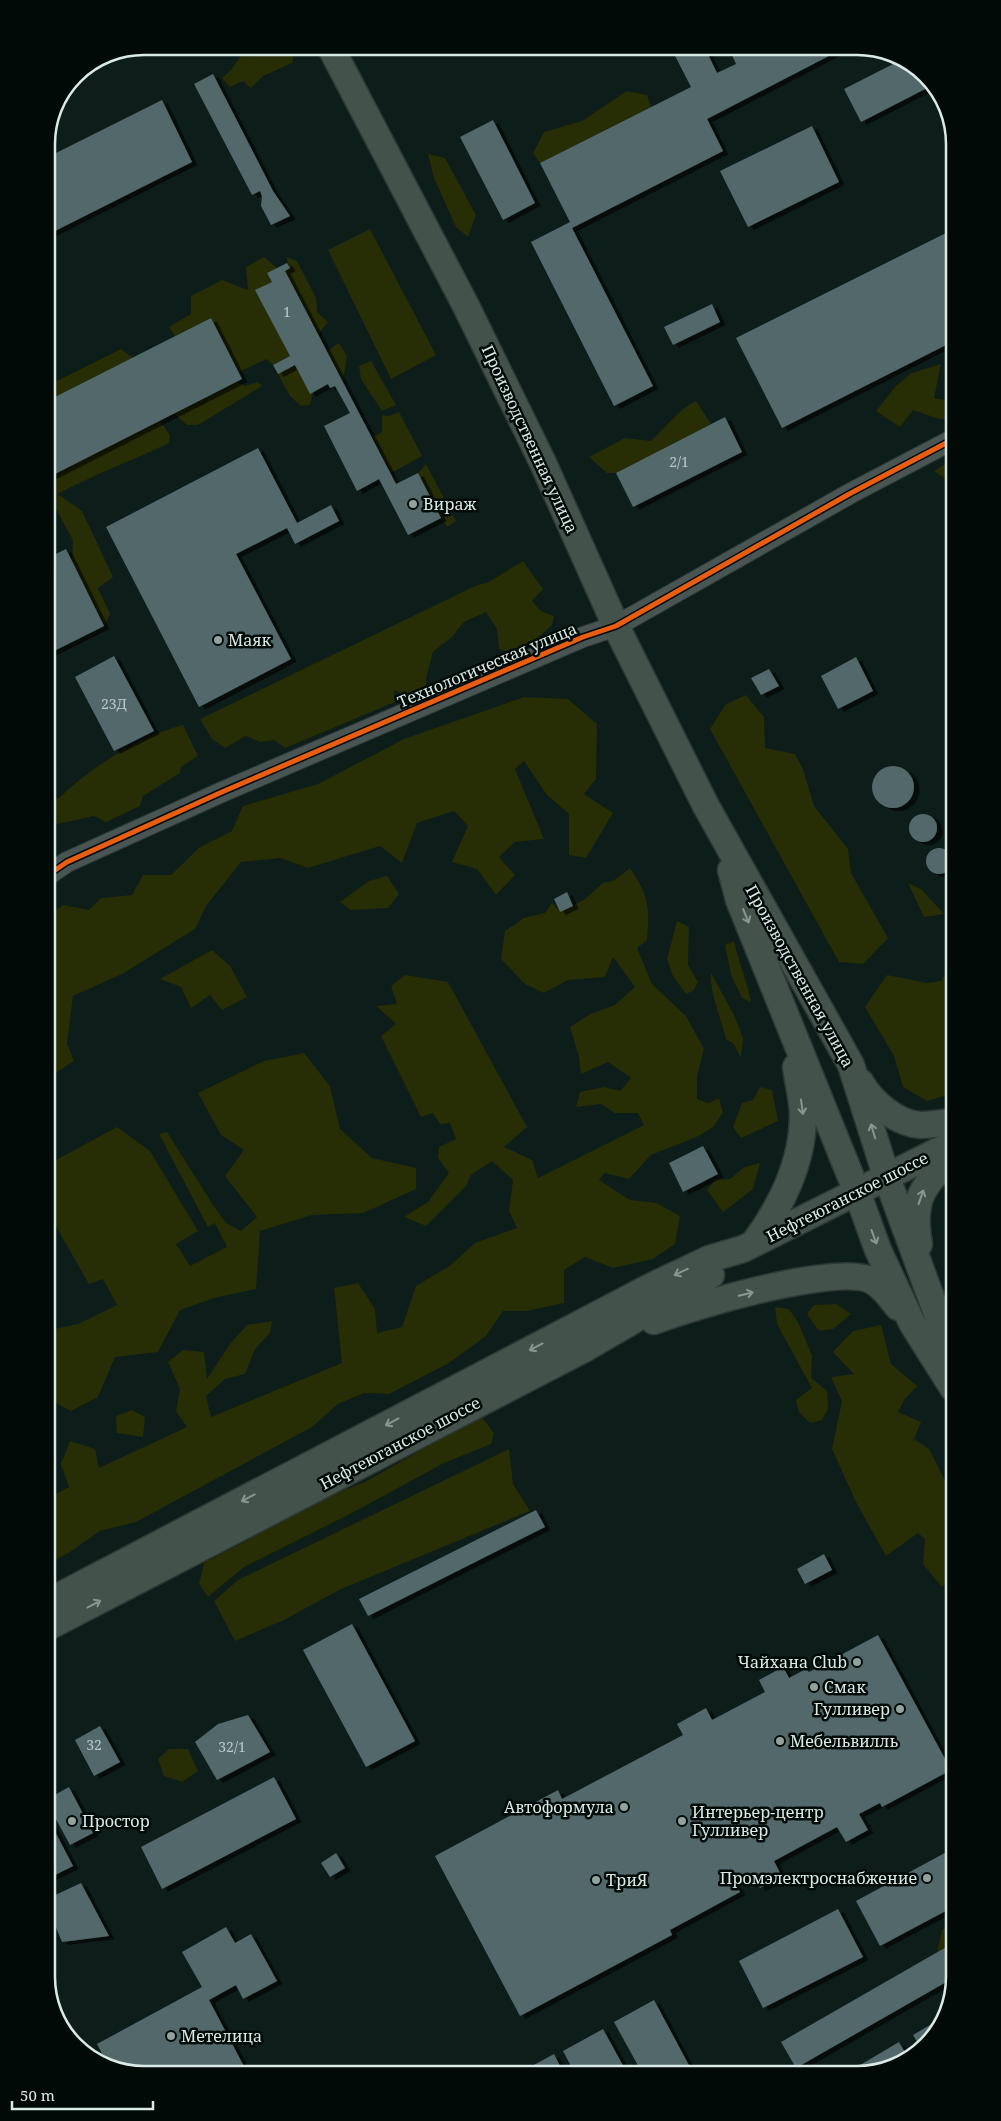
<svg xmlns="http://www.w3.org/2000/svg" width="1001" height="2121" font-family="'Noto Serif',serif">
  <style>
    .green { fill: #272d04 }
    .building { fill: #52686a; filter: url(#shadow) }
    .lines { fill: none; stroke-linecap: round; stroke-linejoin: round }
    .minor-casing { stroke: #2e3836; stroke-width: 22 }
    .major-casing { stroke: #2e3836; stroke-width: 29 }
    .minor { stroke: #485552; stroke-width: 20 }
    .major { stroke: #43534b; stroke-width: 26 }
    .cycleway-casing { stroke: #020a08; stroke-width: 8 }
    .cycleway { stroke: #e95d12; stroke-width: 5 }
    .oneway { stroke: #879791 }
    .poi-dot { fill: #92a29f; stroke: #020a08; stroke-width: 2 }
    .labels { text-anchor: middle; stroke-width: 5; stroke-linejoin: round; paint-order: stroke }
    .number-label { font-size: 14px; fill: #b8cac7 }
    .street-label { font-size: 16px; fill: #daeae6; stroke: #020a08 }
    .poi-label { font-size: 16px; fill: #daeae6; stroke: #020a08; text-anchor: start }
    .rim { fill: none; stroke: #daeae6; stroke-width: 2.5 }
  </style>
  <defs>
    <filter id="shadow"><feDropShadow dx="5.5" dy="3" stdDeviation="0" flood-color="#0009"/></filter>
  </defs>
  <rect width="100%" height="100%" fill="#0d1d1a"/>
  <g class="green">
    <path d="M263,46H267L272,51L285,46L294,53L292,63L263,76L251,88L243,81L230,87L222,78L231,70L241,56C251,58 258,55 263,46Z"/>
    <path d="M627,91L647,95L651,107L540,163L533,153L544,132L582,121Z"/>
    <path d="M428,154L445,158L476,215L468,237L456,227L434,178Z"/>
    <path d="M370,229L436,355L391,379L328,250Z"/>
    <path d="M264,257L277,268L267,273L272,282L256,290L290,356L273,365L267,359L239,372L211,318L175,336L169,327L191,314V296L222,280L248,290L246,267Z"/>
    <path d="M286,257L297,261L316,298L317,312L328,322L318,334L285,271L290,268Z"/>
    <path d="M339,343L347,356L343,381L327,351Z"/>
    <path d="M121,349L133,358L47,401V386Z"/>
    <path d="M371,361L396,405L382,411L361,379L359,366Z"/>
    <path d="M941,364L934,398L950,401V419H939L913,410L900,427L876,411L896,386L912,373Z"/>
    <path d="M295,365L310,394L313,392L310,405L301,406L290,396L278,374Z"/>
    <path d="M237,382L245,386L258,382L262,386L198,425H187L174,414Z"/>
    <path d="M696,401L711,424L616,473H607L589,457L625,438L651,441C666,427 678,410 696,401Z"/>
    <path d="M399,412L422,456L391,473L373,437L382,432V415L389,416Z"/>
    <path d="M160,421L170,435L169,443C132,461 94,474 58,494L82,511L113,577L98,588L110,614L104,626L72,561L73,540L50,498H47V478Z"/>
    <path d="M950,461L951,483L934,471Z"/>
    <path d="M426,464L456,521L447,527L418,473Z"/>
    <path d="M523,561L543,589L532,601L541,611L554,616L552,625L536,640L511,652L499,649L497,629L486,612L464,622L452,637L433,652L426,678V689L408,697L394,690L395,702L285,748L274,740L260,742L246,736L225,748L212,739L200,719L475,586L489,582Z"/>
    <path d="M746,695L764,717L765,748L795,754L803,769L814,806L848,849L851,873L888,938L863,964L839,962L710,729L726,704Z"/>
    <path d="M524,697L568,699L597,724L596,779L584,794L613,813L586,858L569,855V814L547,795L524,761L515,769L544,839L515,842L499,857L515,875L496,895L477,869L452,862L468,826L454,811L417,823L402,863L380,846L308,868L280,858L241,862L206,906L195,929L122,974L73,996L67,1043L74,1061L49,1077V914L64,905L89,910L101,898L132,895L143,875H171L200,847L232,831L243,806L318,784L404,739Z"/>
    <path d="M183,725L198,756L181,767L180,773L143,796L140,806L106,822L94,816L48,826V797L59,798C93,766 137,737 183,725Z"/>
    <path d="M630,868C649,896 650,907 647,940L637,948L652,984L686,1016L704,1049L697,1076V1099L709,1103L719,1098L723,1113L713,1127L699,1136L651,1155L629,1179L605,1173L599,1180L630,1200L657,1203L680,1216L675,1244L653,1259L613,1268L585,1257L564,1270V1303L527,1311H503L486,1336L449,1363L389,1394L364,1393L338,1404L312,1427L136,1522L100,1531L70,1552L50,1563V1497L69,1487L61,1464L70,1441L95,1449L99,1468L187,1427L176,1411L180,1389L168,1362L183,1350L204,1352L207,1379L230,1344L247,1325L272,1321L270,1333L255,1349L245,1374L225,1379L206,1396L211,1417L342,1363L334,1288L358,1283L375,1309L377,1333L402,1327L416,1286L451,1265L475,1243L517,1228L509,1211L513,1180L492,1161L471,1175L466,1186L426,1226L404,1217L428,1202L449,1173L438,1158L439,1147L456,1139L450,1123L440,1124L433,1113L421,1117L381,1036L396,1024L376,1006L397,1004L391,986L405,975L448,982L527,1127L504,1147L532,1160L538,1178L644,1125L638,1113H615L601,1104L576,1107L580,1092L604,1087L620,1091L631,1078L608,1062L581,1074L579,1057L570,1027L590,1014L615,1005L635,987L613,957L605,977L568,980L544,993L525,984L501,959L505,931L524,918L545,913L552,903L560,912L584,900L603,883L613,881Z"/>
    <path d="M387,876L399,894L388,908L351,910L340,902L369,881Z"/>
    <path d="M908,883L921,889L944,914L924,917Z"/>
    <path d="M677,921L689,927L688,965L698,982L693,991L686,994L673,976L667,959Z"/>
    <path d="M734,941C739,962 747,982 751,1002L742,998L731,975L725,945Z"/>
    <path d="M212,950L230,966L247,997L222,1010L210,995L191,1008L181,987L160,979Z"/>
    <path d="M952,962V1094L927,1101L903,1087L894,1056L865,1007L887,975L927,983L941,981Z"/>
    <path d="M711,973L734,1015L743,1038L741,1058L734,1044L726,1039C721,1017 710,996 711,973Z"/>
    <path d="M304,1053L330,1086L340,1129L372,1158L416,1168V1189L363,1213L312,1215L260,1231L256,1289L214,1298L180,1310L158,1352L115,1357L98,1397L71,1411L50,1400V1330L78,1324L117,1305L103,1279L89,1284L49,1214V1180L56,1160L117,1127L150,1151L198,1231L176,1244L190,1266L227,1247L215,1223L208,1227L159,1134L167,1132L213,1205L226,1223L241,1231L257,1217L225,1176L244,1150L221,1135L198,1093L264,1061Z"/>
    <path d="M760,1087L772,1090L778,1121L741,1138L733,1127L742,1103L753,1100Z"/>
    <path d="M760,1163L753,1189L723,1212L707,1190L715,1180L730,1179L745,1167Z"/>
    <path d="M836,1304L851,1314L833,1329L819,1331L807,1314L814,1305Z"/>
    <path d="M775,1307L789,1309L799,1324L812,1356L811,1378L827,1391L828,1409L822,1420L810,1423L799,1412L796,1400L812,1388L777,1324Z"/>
    <path d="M881,1325L891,1364L917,1386L904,1400L898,1412L921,1422L914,1439L929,1449L953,1496L954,1578L942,1587L923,1564L925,1539L918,1533L886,1556L856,1502L832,1449L842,1401L831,1377L854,1374L833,1352L853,1331Z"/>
    <path d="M132,1410L145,1417L143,1437L117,1433L116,1416Z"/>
    <path d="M481,1416L494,1433L491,1444L444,1463L352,1513L244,1567L208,1597L199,1584L204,1563L248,1540L296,1508L365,1482Z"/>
    <path d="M509,1449L513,1484L530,1511L341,1589L284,1620L235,1641L214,1601L238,1580Z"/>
    <path d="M169,1749H188L198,1771L182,1782L164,1776L158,1759Z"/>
    <path d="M955,1920V1942L937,1952L942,1930Z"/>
  </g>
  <g class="building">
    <path d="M670,46H704L717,73L736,64L728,46H758L760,52L770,46H848L707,119L723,151L572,228L653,386L614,406L531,242L570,222L540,163L691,87Z"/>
    <path d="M901,60L916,66L931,86L861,122L844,89Z"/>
    <path d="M213,74L273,191L290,216L271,225L261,206L262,196L260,191L252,195L194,84Z"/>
    <path d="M162,100L192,162L47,235L46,158Z"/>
    <path d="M493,120L535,203L503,220L460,137Z"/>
    <path d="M812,126L839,182L748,227L720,171Z"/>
    <path d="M950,231V343L782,428L736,338Z"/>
    <path d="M287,263L290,268L285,271L396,484L418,473L441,518L408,535L379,479L357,491L324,426L350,413L335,386L330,388L328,384L310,394L295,365L278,374L273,365L290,356L255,290L272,282L267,273Z"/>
    <path d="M712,304L720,322L673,345L664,327Z"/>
    <path d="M211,318L242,379L47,478V401Z"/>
    <path d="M725,417L742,452L633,507L616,473Z"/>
    <path d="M258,448L297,523L331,505L339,521L295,544L287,528L236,554L291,659L199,707L106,527Z"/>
    <path d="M66,549L104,626L48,654V558Z"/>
    <path d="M114,656L154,731L114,751L75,677Z"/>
    <path d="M856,657L873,691L838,709L821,676Z"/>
    <path d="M769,669L779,686L761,695L751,678Z"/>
    <circle cx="893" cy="787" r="21"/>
    <circle cx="923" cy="828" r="14"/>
    <circle cx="939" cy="861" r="13"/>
    <path d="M567,892L573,906L560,912L554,899Z"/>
    <path d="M703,1146L718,1174L683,1192L669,1163Z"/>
    <path d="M536,1510L545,1527L368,1616L359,1599Z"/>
    <path d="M824,1554L832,1570L805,1584L797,1569Z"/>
    <path d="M352,1624L415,1741L366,1767L303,1650Z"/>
    <path d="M878,1635L951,1770L882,1807L880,1803L859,1814L868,1830L846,1842L837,1827L774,1861L782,1877L760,1888L752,1873L734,1882L740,1892L670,1930L672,1935L520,2016L435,1856L558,1790L562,1799L683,1735L677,1724L706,1708L712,1720L765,1692L759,1680L783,1667L789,1678L806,1669L809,1672Z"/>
    <path d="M248,1715L270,1752L217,1780L195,1742L218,1724Z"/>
    <path d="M100,1726L120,1762L94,1776L75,1740Z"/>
    <path d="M274,1777L296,1819L162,1889L141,1847Z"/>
    <path d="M69,1787L93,1833L70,1845L51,1810V1797Z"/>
    <path d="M51,1824L73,1866L51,1877Z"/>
    <path d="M954,1848L955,1906L880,1946L856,1901Z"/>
    <path d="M336,1853L345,1868L330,1877L321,1863Z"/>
    <path d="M81,1883L109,1936L62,1942L54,1923L51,1924V1897Z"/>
    <path d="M838,1909L863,1957L763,2008L739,1961Z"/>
    <path d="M226,1927L235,1943L251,1934L277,1981L243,1999L236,1985L209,2000L248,2074H187L185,2069L175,2074L137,2075L107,2063L97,2044L202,1987L182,1952Z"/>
    <path d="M955,1942V1977L796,2068L781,2042Z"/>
    <path d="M654,2000L692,2071H641L614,2022Z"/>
    <path d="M940,2019L935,2036L920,2047L913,2035Z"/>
    <path d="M603,2029L626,2071L574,2072L563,2051Z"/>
    <path d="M899,2042L907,2056L889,2069L856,2070L855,2068Z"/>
    <path d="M554,2054L563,2072H521Z"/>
  </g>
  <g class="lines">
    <defs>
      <path id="minor" d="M48,875L67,862L222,792L583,637L616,626L851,493L950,441"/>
      <g id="major">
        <path d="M330,46L466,306L543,463L616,626L706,806L851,1065L887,1178L953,1357"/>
        <path d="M731,870L739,900L857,1192L878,1250L912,1323L953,1388"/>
        <path d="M861,1083C872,1103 898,1124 921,1125C931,1125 942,1123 952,1122"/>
        <path d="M754,1243C781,1207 803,1162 803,1116C803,1100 798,1083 796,1067"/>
        <path d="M919,1244C911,1199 922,1187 952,1157"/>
        <path d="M654,1321C693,1306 834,1264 871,1280C883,1286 890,1297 898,1307"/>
        <path d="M50,1601L652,1286L709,1259L743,1249L952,1144"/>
        <path d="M50,1626L584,1349L711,1275"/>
      </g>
    </defs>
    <use href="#minor" class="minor-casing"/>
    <use href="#major" class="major-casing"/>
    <use href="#minor" class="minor"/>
    <use href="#major" class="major"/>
    <defs>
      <path id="cycleway" d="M48,875L67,862L222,792L583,637L616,626L851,493L950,441"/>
    </defs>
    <use href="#cycleway" class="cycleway-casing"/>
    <use href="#cycleway" class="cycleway"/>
  </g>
  <defs><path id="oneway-shaft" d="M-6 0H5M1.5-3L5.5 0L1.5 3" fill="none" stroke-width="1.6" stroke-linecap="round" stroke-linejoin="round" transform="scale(1.25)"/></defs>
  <g class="oneway">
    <use href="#oneway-shaft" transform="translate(746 916) rotate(68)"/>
    <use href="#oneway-shaft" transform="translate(802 1107) rotate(82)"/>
    <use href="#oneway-shaft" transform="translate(873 1131) rotate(-107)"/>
    <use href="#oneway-shaft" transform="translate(921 1197) rotate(-71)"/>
    <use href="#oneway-shaft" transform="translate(874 1237) rotate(70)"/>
    <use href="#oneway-shaft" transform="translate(681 1272) rotate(155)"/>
    <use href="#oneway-shaft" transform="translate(746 1294) rotate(-14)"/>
    <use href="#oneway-shaft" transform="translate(536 1347) rotate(152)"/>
    <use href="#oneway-shaft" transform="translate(392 1422) rotate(152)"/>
    <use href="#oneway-shaft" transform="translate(248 1498) rotate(152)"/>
    <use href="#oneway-shaft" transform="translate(94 1604) rotate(-28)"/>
  </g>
  <g class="poi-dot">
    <circle cx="413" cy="504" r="5"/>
    <circle cx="218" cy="640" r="5"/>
    <circle cx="857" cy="1662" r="5"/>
    <circle cx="814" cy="1687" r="5"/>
    <circle cx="900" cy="1709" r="5"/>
    <circle cx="780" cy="1741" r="5"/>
    <circle cx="624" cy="1807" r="5"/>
    <circle cx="72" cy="1821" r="5"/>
    <circle cx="682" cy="1821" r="5"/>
    <circle cx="927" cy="1878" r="5"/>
    <circle cx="596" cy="1880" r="5"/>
    <circle cx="171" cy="2036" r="5"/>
  </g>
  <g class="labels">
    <g class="number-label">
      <text x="287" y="317">1</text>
      <text x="679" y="467">2/1</text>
      <text x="114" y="709">23Д</text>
      <text x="94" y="1750">32</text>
      <text x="232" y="1752">32/1</text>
    </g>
    <g class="street-label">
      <text transform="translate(530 439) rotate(65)" y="6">Производственная улица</text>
      <text transform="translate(487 665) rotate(-23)" y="6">Технологическая улица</text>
      <text transform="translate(800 976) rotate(61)" y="6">Производственная улица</text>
      <text transform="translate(847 1197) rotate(-27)" y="6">Нефтеюганское шоссе</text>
      <text transform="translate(400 1443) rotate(-28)" y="6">Нефтеюганское шоссе</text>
    </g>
    <g class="poi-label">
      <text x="423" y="510">Вираж</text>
      <text x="228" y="646">Маяк</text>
      <text x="847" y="1668" text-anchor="end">Чайхана Club</text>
      <text x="824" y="1693">Смак</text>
      <text x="890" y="1715" text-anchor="end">Гулливер</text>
      <text x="790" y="1747">Мебельвилль</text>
      <text x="614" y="1813" text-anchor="end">Автоформула</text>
      <text x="692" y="1818">Интерьер-центр<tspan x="692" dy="18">Гулливер</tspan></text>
      <text x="82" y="1827">Простор</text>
      <text x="917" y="1884" text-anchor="end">Промэлектроснабжение</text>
      <text x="606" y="1886">ТриЯ</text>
      <text x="181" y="2042">Метелица</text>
    </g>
  </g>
  <path d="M0 0H1001V2121H0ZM144 55H857A89 89 0 0 1 946 144V1977A89 89 0 0 1 857 2066H144A89 89 0 0 1 55 1977V144A89 89 0 0 1 144 55Z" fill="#020a08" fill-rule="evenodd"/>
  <path class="rim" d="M144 55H857A89 89 0 0 1 946 144V1977A89 89 0 0 1 857 2066H144A89 89 0 0 1 55 1977V144A89 89 0 0 1 144 55Z"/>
  <path d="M12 2101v8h141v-8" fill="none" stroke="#daeae6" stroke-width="2.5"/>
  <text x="20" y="2101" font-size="15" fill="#daeae6" stroke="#020a08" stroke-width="4" paint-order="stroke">50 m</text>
</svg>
